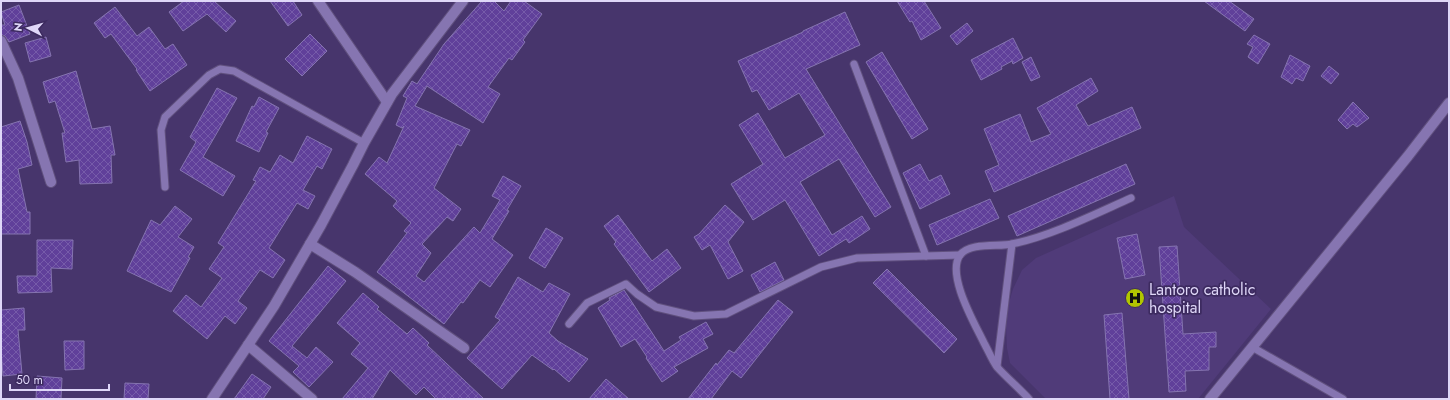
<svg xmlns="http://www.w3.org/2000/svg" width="1450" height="400" font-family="Jost,sans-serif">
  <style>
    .built { fill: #503b79 }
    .building { fill: url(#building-cross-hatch); stroke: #8574b0 }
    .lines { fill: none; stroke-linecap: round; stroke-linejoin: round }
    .service-casing { stroke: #60507e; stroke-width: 9 }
    .minor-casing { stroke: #60507e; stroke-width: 12 }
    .tertiary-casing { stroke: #60507e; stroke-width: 12 }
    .service { stroke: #8675b1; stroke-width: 7 }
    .minor { stroke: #8675b1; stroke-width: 10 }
    .tertiary { stroke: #8675b1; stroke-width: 10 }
    .labels { text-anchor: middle; stroke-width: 3.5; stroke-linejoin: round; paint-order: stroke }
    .poi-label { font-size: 16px; fill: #dfd7f8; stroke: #3d2b60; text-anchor: start }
  </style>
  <defs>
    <pattern id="building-cross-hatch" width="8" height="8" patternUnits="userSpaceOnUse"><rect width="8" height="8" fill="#60409a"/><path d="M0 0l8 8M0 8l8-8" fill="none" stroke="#765ba9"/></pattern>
  </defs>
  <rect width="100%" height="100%" fill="#47356c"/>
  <path class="built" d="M1174,196L1184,227L1271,309L1198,399H1046L1010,363L1007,348L1006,326L1008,306L1013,289L1022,270L1036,258Z"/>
  <g class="building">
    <path d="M184,1H214L236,21L226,32L207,14L183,31L169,12Z"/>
    <path d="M270,1H293L302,15L288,26Z"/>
    <path d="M482,1H494L504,11L511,1H524L542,14L523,40L525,42L512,60L509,58L488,87L500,94L483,123L427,86L415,106L470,130L461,146L457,144L434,188L461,209L453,221L447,217L422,244L431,253L416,276L424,282L474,227L480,233L500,200L492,196L503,176L521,186L507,210L509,211L492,239L513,255L490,287L480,280L463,303L461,302L444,324L377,272L407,233L404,231L411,223L393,206L397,201L365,174L379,157L387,163L404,126L402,128L396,125L407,98L403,96L412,81L417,84L444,44Z"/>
    <path d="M897,1H924L941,28L921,40L912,21L910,22Z"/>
    <path d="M1204,1H1229L1254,19L1245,31Z"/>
    <path d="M19,5L30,34L9,42L5,36L1,35V25H5L1,12Z"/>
    <path d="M115,7L137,36L149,27L165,49L173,44L187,65L150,91L136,70L137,69L111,34L105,38L94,23Z"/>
    <path d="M845,12L860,45L806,69L891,207L875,217L839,159L800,182L832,235L862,216L870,229L849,243L846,239L819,256L785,200L753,220L731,184L763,164L739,125L758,113L785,158L825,135L799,93L769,110L757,90L752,92L738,61L803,32V31Z"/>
    <path d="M967,23L973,31L957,45L950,36Z"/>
    <path d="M310,34L327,51L302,76L285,59Z"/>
    <path d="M1254,35L1270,44L1258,64L1248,57L1253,47L1247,44Z"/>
    <path d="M46,37L51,56L30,62L25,43Z"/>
    <path d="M1013,38L1023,58L1013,64L1012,61L1001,67L1002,69L981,80L971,60Z"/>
    <path d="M882,52L928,129L912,139L866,62Z"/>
    <path d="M1290,55L1310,66L1303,81L1296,78L1292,84L1281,77Z"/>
    <path d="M1031,57L1040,77L1031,81L1022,62Z"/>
    <path d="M1329,66L1339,74L1331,84L1321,76Z"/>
    <path d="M76,71L92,129L110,126L115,155H111L112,183L80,184L79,160L66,162L62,133H65L55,101L49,103L43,82Z"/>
    <path d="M1091,78L1098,91L1076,105L1088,126L1132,107L1141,128L994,192L985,171L999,165L984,129L1020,114L1031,142L1051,134L1037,108Z"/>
    <path d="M217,88L237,98L203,157L235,176L223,196L180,170L196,142L190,137Z"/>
    <path d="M259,97L279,108L266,132L268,133L259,152L236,141L252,106L254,107Z"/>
    <path d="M1353,102L1369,118L1357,127L1353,124L1347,129L1338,120Z"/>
    <path d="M20,121L27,142L32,165L18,169L27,212H30V234H1V127Z"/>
    <path d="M307,136L332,149L322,169L317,166L303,190L315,196L308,209L297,203L269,248L285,260L273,278L260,270L238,301L247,308L235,324L225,316L207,339L173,311L186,295L201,307L222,278L209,269L224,247L218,243L256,181L253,180L260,167L270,172L280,155L293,163Z"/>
    <path d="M920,164L929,181L941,175L950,194L920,209L903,173Z"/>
    <path d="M1126,164L1135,184L1017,236L1008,216Z"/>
    <path d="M990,199L999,218L937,245L929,225Z"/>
    <path d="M725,205L744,222L728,242L743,271L728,279L710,245L702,250L694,237L699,234Z"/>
    <path d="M175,206L192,219L178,237L194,247L188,257L190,258L171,292L127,271L151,220L160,225Z"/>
    <path d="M618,215L652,261L667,249L681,268L649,292L614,244L616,242L604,226Z"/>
    <path d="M546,228L563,238L545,268L529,258Z"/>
    <path d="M1137,234L1145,275L1125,279L1117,238Z"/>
    <path d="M37,240H73L72,269L51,268L52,292L18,293L17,276H37Z"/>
    <path d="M1177,246L1183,334L1216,332V347H1209V370L1185,371L1186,391L1169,392L1159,247Z"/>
    <path d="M775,262L784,280L760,292L751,275Z"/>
    <path d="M328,266L346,281L292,346L307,358L316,347L333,362L309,387L293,372L299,366L269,341Z"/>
    <path d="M887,269L957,339L944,353L873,283Z"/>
    <path d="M518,277L543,292L549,283L570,294L549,333L558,341L588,359L569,382L554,369L553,370L532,355L502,389L467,358L500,320L495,317Z"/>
    <path d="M624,290L664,351L681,340L679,337L706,322L713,334L703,339L708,348L674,367L678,371L662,382L646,358L647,357L635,339L621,347L598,308L610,300L609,298Z"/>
    <path d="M363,293L379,307L377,309L407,334L413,328L429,343L427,345L484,399H436L424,387L416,395L390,370L372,399H342L368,368L351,354L360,343L337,323Z"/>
    <path d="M778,300L793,312L741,378L732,371L711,399H688L716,363L717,365L729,350L734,353Z"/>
    <path d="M24,308L25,330H18L22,374L3,376L1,349V310Z"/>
    <path d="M1122,313L1129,399H1110L1104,315Z"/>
    <path d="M64,341H84V369L65,370Z"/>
    <path d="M252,374L271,387L263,399H234Z"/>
    <path d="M37,376L62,378L61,399H36Z"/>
    <path d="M606,379L629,399H589Z"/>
    <path d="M125,383L149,384L148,399H124Z"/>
  </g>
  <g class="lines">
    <defs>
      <g id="service">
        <path d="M854,64L926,256"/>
        <path d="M165,187L161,130L165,117L209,75L220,69L234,71L364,143"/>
        <path d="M569,324L587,303L626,284L637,294L656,307L694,316L726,314L821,267L857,258L960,255"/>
        <path d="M1252,347L1343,399"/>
        <path d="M997,366L1012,244"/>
        <path d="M1029,399C1019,388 1007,378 997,367C992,360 988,350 984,343C975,324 946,275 960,255C970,242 999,247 1012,244C1051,236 1095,214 1131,198"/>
      </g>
      <g id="minor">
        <path d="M318,1L387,102"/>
        <path d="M1,41L18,78L51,182"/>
        <path d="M310,244L355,272L464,348"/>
        <path d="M248,345L312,399"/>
      </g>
      <g id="tertiary">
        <path d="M212,399L274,306L321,225L353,165L364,143L392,94L463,1"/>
        <path d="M1210,399L1408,156L1449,103"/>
      </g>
    </defs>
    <use href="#service" class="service-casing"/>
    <use href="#minor" class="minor-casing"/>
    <use href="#tertiary" class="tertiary-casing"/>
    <use href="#service" class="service"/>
    <use href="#minor" class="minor"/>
    <use href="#tertiary" class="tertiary"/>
  </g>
  <defs>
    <symbol id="hospital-disc" viewBox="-11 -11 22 22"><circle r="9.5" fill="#b1c500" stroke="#3d2b60"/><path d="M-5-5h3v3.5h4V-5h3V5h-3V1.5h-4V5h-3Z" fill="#111"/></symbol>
  </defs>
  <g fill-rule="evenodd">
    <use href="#hospital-disc" x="1124" y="287" width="22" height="22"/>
  </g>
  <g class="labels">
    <g class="poi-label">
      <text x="1149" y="295">Lantoro catholic<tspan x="1149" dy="18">hospital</tspan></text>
    </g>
  </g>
  <rect width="1450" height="400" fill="none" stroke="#dfd7f8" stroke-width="4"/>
  <g transform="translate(28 28) rotate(276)" stroke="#3d2b60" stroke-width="3" paint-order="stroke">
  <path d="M0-3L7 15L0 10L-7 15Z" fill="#dfd7f8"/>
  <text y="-6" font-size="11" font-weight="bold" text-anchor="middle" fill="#dfd7f8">N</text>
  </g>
  <path d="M10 384v6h99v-6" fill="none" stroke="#dfd7f8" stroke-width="2"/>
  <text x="16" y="384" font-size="12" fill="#dfd7f8" stroke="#3d2b60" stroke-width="3" paint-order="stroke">50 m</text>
</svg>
